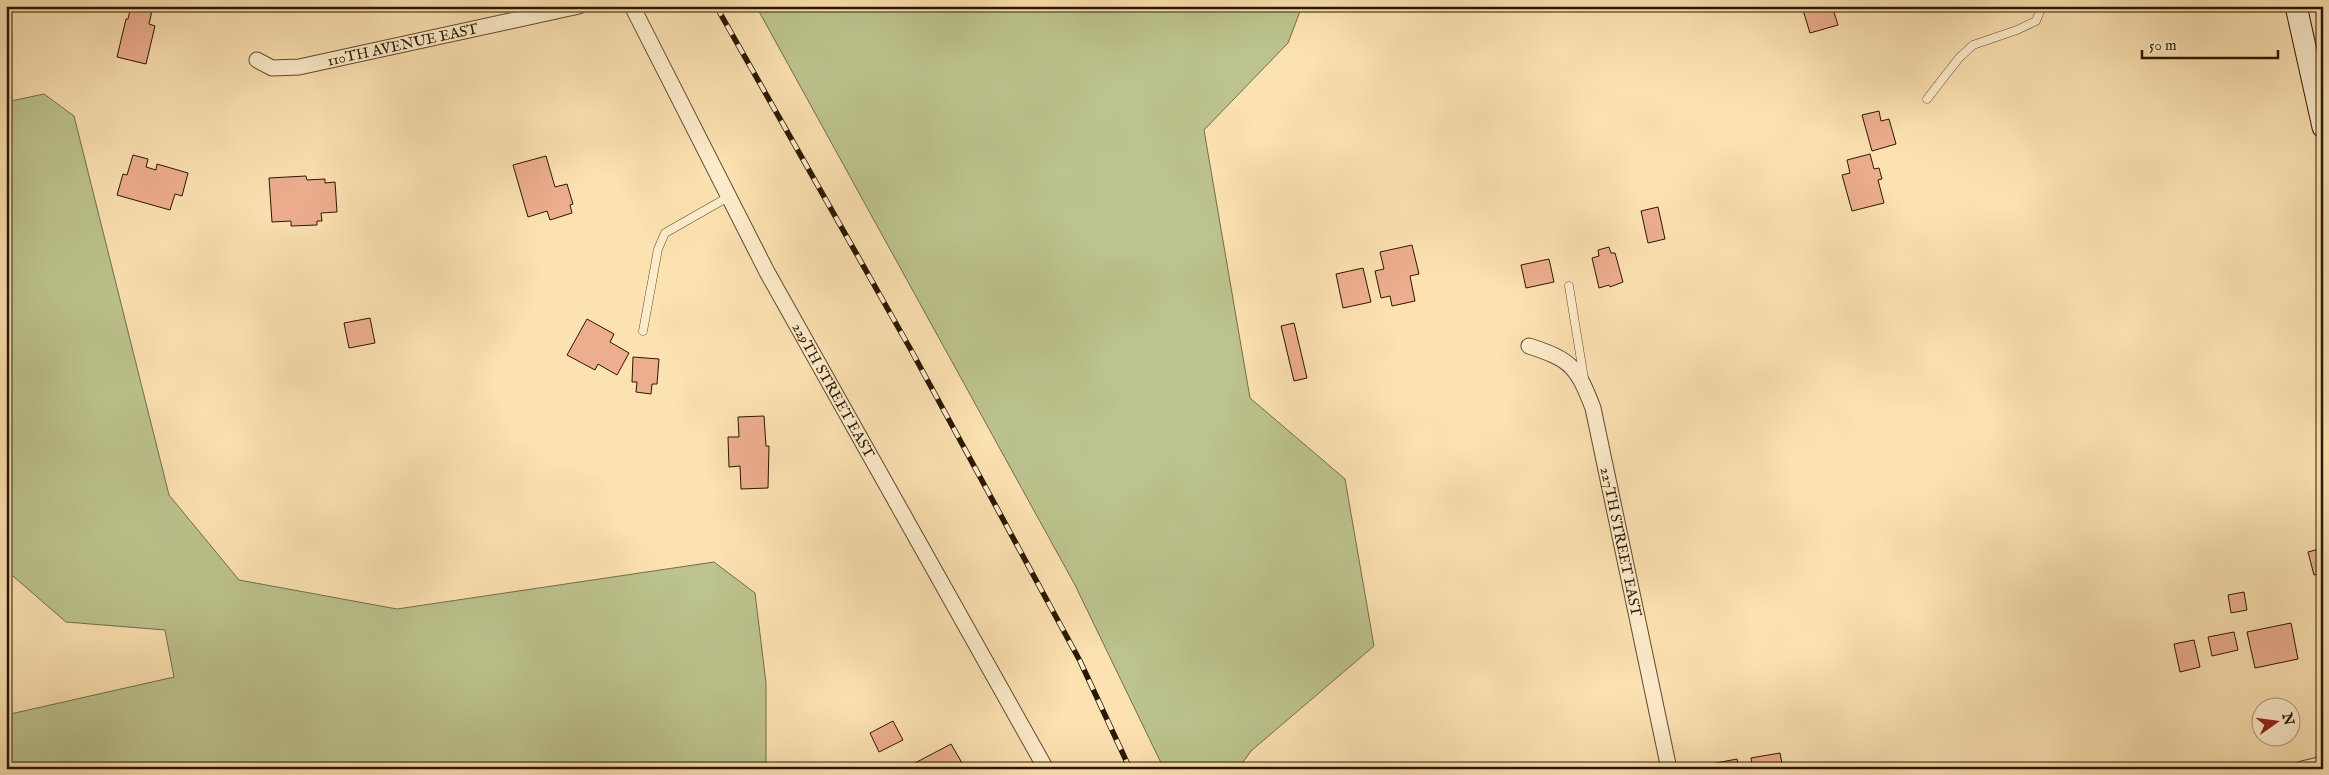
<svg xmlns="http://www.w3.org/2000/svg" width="2329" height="775" font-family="'IM FELL English',serif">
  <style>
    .green { fill: #bcc38e; stroke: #726e48 }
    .building { fill: #edae8f; stroke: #291801 }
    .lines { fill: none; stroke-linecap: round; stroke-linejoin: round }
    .service-casing { stroke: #5e4a2d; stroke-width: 9 }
    .minor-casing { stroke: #5e4a2d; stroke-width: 17 }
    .secondary-casing { stroke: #291801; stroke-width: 23 }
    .service { stroke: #fdeccc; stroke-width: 8 }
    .minor { stroke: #fdeccc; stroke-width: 15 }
    .secondary { stroke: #fdeccc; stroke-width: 21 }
    .rail-casing { stroke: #291801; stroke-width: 5.5 }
    .rail { stroke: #fdeccc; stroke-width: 4; stroke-dasharray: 11; stroke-linecap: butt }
    .labels { text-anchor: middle; stroke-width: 4.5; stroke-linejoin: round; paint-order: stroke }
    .street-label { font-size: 15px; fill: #291801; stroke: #fdeccc }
  </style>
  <rect width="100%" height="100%" fill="#fce1b1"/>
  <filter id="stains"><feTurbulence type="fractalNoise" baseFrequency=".004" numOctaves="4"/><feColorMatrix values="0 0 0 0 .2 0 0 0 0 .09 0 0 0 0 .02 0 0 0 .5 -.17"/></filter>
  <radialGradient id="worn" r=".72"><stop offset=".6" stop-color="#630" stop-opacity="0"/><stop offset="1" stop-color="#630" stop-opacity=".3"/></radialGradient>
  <g class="green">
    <path d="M756,6H1302L1288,43L1204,130L1250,398L1345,479L1374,646L1251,751L1238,769H1164L1075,585Z"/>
    <path d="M44,94L74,116L169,495L239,580L397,609L714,562L755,593L766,683V769H6V715L174,677L165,630L66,622L6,570V102Z"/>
  </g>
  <g class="building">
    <path d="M131,6H153L149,24L155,26L146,64L117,57L126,19H128Z"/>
    <path d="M1832,6L1838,25L1810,33L1802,7Z"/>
    <path d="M1879,111L1881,121L1889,119L1896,144L1872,151L1862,115Z"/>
    <path d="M1870,154L1874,169L1879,168L1882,179L1878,180L1884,203L1852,211L1842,175L1850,173L1847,160Z"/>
    <path d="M133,155L148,159L146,167L156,170L157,164L188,173L182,196L175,194L170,210L117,195L123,174L127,175Z"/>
    <path d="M546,156L555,187L567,184L573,204L570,205L572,213L550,220L547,211L528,217L513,165Z"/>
    <path d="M306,176L307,180L325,179V183L335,182L337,212L321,213L322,221H317V225L291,226V221L272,222L269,178Z"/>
    <path d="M1658,207L1665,239L1648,243L1641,211Z"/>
    <path d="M1412,245L1419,274L1410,276L1415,301L1392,306L1390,296L1381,298L1375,271L1384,269L1380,252Z"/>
    <path d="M1609,247L1611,253H1615L1623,282L1610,287L1609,285L1599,288L1592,258L1599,256L1598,250Z"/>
    <path d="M1549,259L1554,282L1526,288L1521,265Z"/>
    <path d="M1363,268L1371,302L1343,308L1336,274Z"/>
    <path d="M370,318L375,343L349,348L344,323Z"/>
    <path d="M587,319L614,334L610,342L629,353L617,375L598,364L595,370L567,355Z"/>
    <path d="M1294,323L1307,378L1294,381L1281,326Z"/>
    <path d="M633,357L659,359L657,384H652L651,394L636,392L637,382H632Z"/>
    <path d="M764,416L766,446H769L768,488L741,489L740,466L729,467L728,437H739L738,417Z"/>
    <path d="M2323,548V573L2314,575L2308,552Z"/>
    <path d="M2244,592L2247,610L2231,613L2228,595Z"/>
    <path d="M2291,623L2298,659L2255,668L2247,632Z"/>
    <path d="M2234,632L2238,650L2212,656L2208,637Z"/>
    <path d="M2194,640L2200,667L2180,672L2174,644Z"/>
    <path d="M893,721L903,740L879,752L870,733Z"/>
    <path d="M951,744L962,763L952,769H918L915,763Z"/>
    <path d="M1780,753L1783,769H1753L1751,758Z"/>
    <path d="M1737,759L1739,769H1717L1716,763Z"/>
  </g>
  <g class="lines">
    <defs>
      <g id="service">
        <path d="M1927,99L1959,58L1973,45L2017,30L2036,21L2042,6"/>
        <path d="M1569,286L1584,379"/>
        <path d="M643,331L658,249L665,233L730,196"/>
      </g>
      <g id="minor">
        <path id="s1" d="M632,6L767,272L1046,769"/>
        <path id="s2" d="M257,60L272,68L299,67L579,6"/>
        <path id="s3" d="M1529,346C1572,360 1577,367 1593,408L1669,769"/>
        <path d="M2302,769L2323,764"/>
      </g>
      <path id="secondary" d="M2296,6L2323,127"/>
    </defs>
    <use href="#service" class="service-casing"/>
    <use href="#minor" class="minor-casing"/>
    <use href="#secondary" class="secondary-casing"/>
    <use href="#service" class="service"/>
    <use href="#minor" class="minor"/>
    <use href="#secondary" class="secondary"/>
    <defs>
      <path id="rail" d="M716,6L911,350L1080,661L1130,769"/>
    </defs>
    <use href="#rail" class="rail-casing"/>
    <use href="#rail" class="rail"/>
  </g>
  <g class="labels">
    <g class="street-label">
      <text dy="5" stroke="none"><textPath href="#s2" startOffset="150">110TH AVENUE EAST</textPath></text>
      <text dy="5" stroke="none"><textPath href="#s1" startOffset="434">229TH STREET EAST</textPath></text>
      <text dy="5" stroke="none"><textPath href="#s3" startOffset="231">227TH STREET EAST</textPath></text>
    </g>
  </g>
  <rect width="2329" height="775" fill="none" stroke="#fce1b1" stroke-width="25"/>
  <rect x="8" y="8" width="2314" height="760" fill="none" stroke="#291801" stroke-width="2.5"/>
  <rect x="12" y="12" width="2304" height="750" fill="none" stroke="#291801"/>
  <g transform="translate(2276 722) rotate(76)"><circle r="24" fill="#fdeccc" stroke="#a8977b"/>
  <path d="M0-4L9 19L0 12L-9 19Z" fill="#8f2418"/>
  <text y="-8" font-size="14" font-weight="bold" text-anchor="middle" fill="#291801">N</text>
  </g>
  <path d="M2142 50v8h136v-8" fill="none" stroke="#291801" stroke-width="2.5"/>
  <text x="2149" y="50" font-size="15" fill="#291801" stroke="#fdeccc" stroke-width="4" paint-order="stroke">50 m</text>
  <rect width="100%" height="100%" filter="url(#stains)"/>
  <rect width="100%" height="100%" fill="url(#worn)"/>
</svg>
